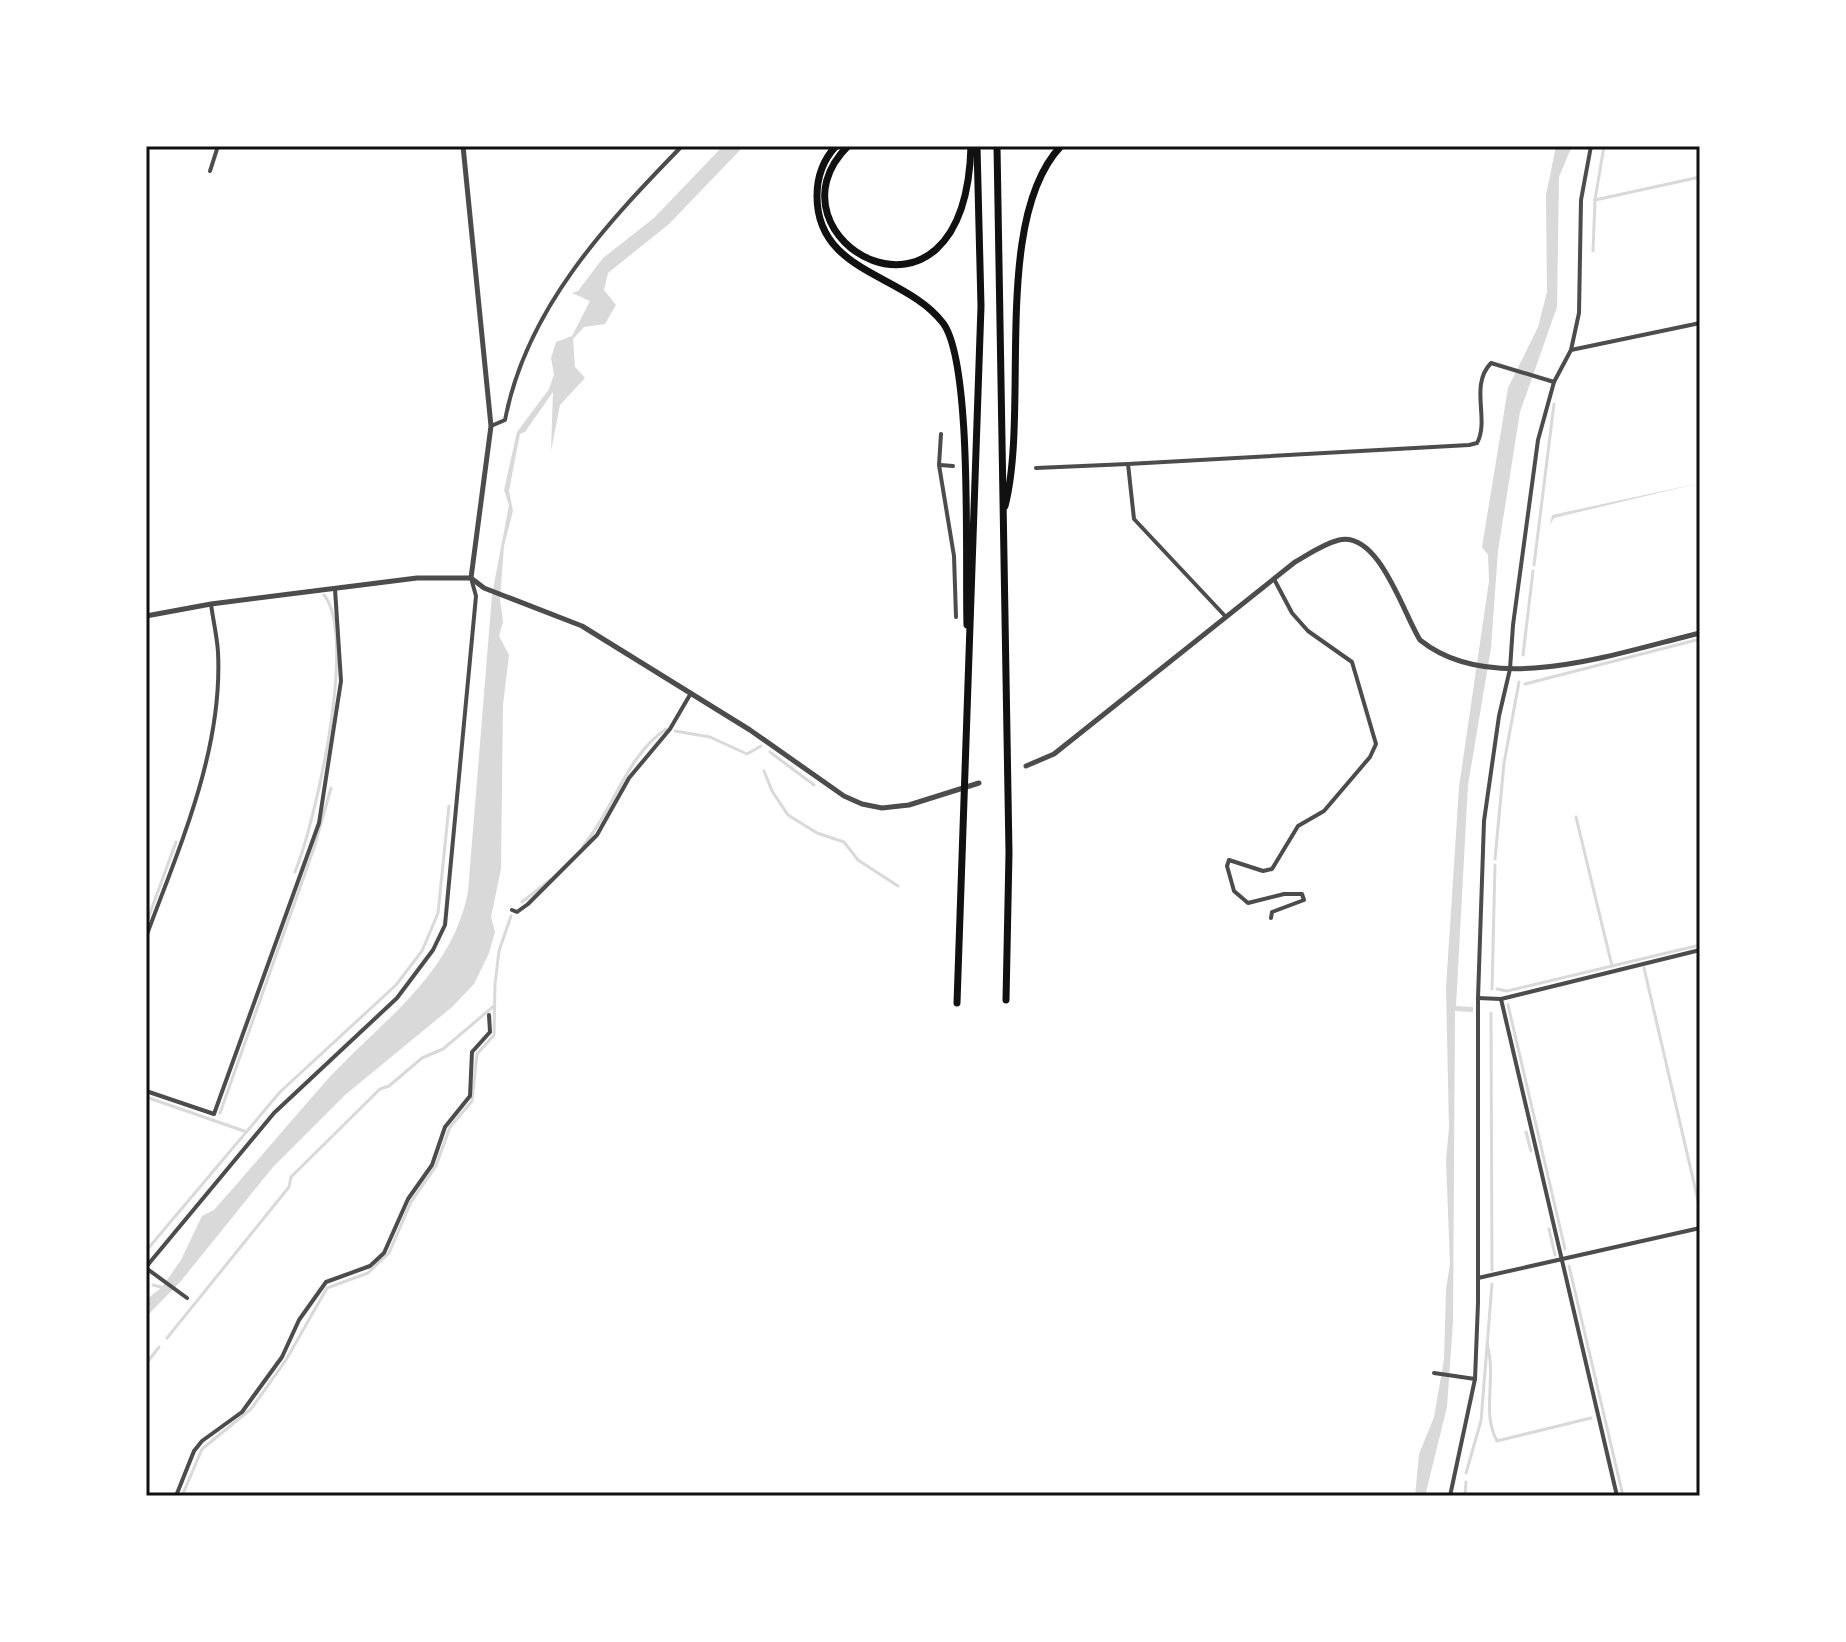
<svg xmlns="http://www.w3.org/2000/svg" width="1846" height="1642" font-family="'Archivo Narrow',sans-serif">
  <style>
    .water { fill: #d9d9d9 }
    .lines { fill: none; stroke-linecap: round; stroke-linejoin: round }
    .stream { stroke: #d9d9d9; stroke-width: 3 }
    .minor { stroke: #4c4c4c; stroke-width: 4 }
    .tertiary { stroke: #4c4c4c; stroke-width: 5 }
    .motorway { stroke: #111; stroke-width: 7 }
    .neatline { fill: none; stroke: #111; stroke-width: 3 }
  </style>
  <rect width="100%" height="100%" fill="#fff"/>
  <g class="water">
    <path d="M723,146H744L669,224L608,273L604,290L616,305L605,324L584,327L573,339L575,367L585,378L560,405L551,451L553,392L525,432L520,434L509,491L513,511L504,546L500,599L503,622L499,636L509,655L503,705L501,869L491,917L495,932L489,953L474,984L452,1007L345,1095L273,1167L181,1281L146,1317V1300L162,1287L181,1260L202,1216L214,1210C252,1167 289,1123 327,1080C382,1020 451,977 468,892L492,595L509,505L504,490L517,432L549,389L554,374L551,358L556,342L572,336L590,301L572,293L578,291L603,258L654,218Z"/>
    <path d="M1556,146H1572L1559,177L1557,307L1520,412L1498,551L1491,648L1468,785L1456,1006L1473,1007V1012L1455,1011L1453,1322L1447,1407L1425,1496H1415L1419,1454L1434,1417L1444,1359L1446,1289L1450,1264L1446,1160L1449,1128L1446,988L1459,787L1489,581L1488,555L1482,547L1508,388L1538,327L1547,292L1546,195Z"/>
    <path d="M1700,483L1554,518L1550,525L1552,515Z"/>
  </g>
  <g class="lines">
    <g class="stream">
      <path d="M1595,200L1700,177"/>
      <path d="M1593,251L1595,200L1604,146"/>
      <path d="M1534,565L1554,404"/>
      <path d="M1523,655L1533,571"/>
      <path d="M1525,684L1700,639"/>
      <path d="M675,731L710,737L747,754L761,746"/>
      <path d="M770,752L814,785"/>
      <path d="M764,771L772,791L788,815L817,833L844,842L858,860L898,886"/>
      <path d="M1576,817L1612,966"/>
      <path d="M583,846C613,811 626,756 666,729"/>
      <path d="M1495,859L1504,763L1519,682"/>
      <path d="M295,872C315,824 358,636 324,595"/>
      <path d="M522,902L550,880"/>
      <path d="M146,924L176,842"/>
      <path d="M1644,968L1700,1209"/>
      <path d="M1492,989L1495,865"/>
      <path d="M1497,989L1507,991L1700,945"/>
      <path d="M1508,1005L1565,1249"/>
      <path d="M1491,1013L1492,1270"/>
      <path d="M146,1097L244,1131"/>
      <path d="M220,1113L314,848L331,788"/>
      <path d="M1526,1132L1531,1151"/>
      <path d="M1549,1229L1555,1255"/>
      <path d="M146,1251L280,1092L396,985L422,951L438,913L449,806"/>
      <path d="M1569,1266L1623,1496"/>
      <path d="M153,1285L165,1288"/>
      <path d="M167,1338L289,1187L291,1177L380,1089L389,1086L422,1058L443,1049L494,1006"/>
      <path d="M1487,1344C1497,1378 1481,1412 1497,1441L1591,1418"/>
      <path d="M146,1364L159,1347"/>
      <path d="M1466,1473L1481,1421L1492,1284"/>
      <path d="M182,1496L202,1449L251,1409L286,1360L327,1288L368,1273L389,1253L411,1202L436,1166L450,1127L472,1101L477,1054L494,1035L495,984L499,951L511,916"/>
      <path d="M1465,1496L1466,1482"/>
    </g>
    <g class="minor">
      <path d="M210,171L218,146"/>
      <path d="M1571,350L1700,323"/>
      <path d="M491,426L505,420C526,309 606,224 682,146"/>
      <path d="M941,434L939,465L954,556L956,617"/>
      <path d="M940,465L953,466"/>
      <path d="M1036,468L1128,464"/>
      <path d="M1226,617L1134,519L1128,464L1469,445L1477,443C1490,419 1469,386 1491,363L1554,382"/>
      <path d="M512,910L517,912L528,904L597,835L629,778L670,729L691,693"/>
      <path d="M1271,918L1272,912L1304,900L1302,894H1284L1248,903L1234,891L1227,866L1229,860L1263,871L1272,869L1298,826L1324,811L1370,757L1376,744L1352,662L1308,631L1292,613L1274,579"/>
      <path d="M146,937C179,847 223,751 218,652C217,636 213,620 211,604"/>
      <path d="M1478,998L1501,999L1700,950"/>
      <path d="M1501,999L1617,1496"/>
      <path d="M146,1091L214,1114L319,823L341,681L335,589"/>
      <path d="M146,1267L274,1113L397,998L433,950L445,925L448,893L476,596L471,578"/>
      <path d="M146,1268L187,1298"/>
      <path d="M1478,1278L1700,1228"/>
      <path d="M1434,1373L1475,1379"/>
      <path d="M176,1496L194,1451L202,1441L242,1412L282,1357L299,1320L326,1282L370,1266L384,1253L408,1199L432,1165L445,1127L470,1096L472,1052L490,1032L489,1015"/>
      <path d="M1450,1496L1475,1379L1478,1303V998L1484,821L1499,716L1510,669L1513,625L1538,440L1554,382L1571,350L1579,313L1581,200L1591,146"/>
    </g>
    <g class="tertiary">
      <path d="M463,146L491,426L471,578"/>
      <path d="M146,616L211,604L417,578H471L484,588L582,626L750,730L844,796L862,804L882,808L909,805L979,783"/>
      <path d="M1026,766L1054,754L1295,562C1309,554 1323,544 1339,540C1379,531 1403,613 1420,640C1493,699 1619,652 1700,633"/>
    </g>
    <g class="motorway">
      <path d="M836,146C823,160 817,177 817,196C817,274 905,273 943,323C973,363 965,566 967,625"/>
      <path d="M848,146C756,237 965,360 971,146"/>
      <path d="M997,146L1009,853L1006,1000"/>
      <path d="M1005,506C1030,411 991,220 1061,146"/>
      <path d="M957,1003L981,306L977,146"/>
    </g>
  </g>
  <rect width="1846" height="1642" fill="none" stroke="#ffffff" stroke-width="296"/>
  <rect x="148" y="148" width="1550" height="1346" class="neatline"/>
</svg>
